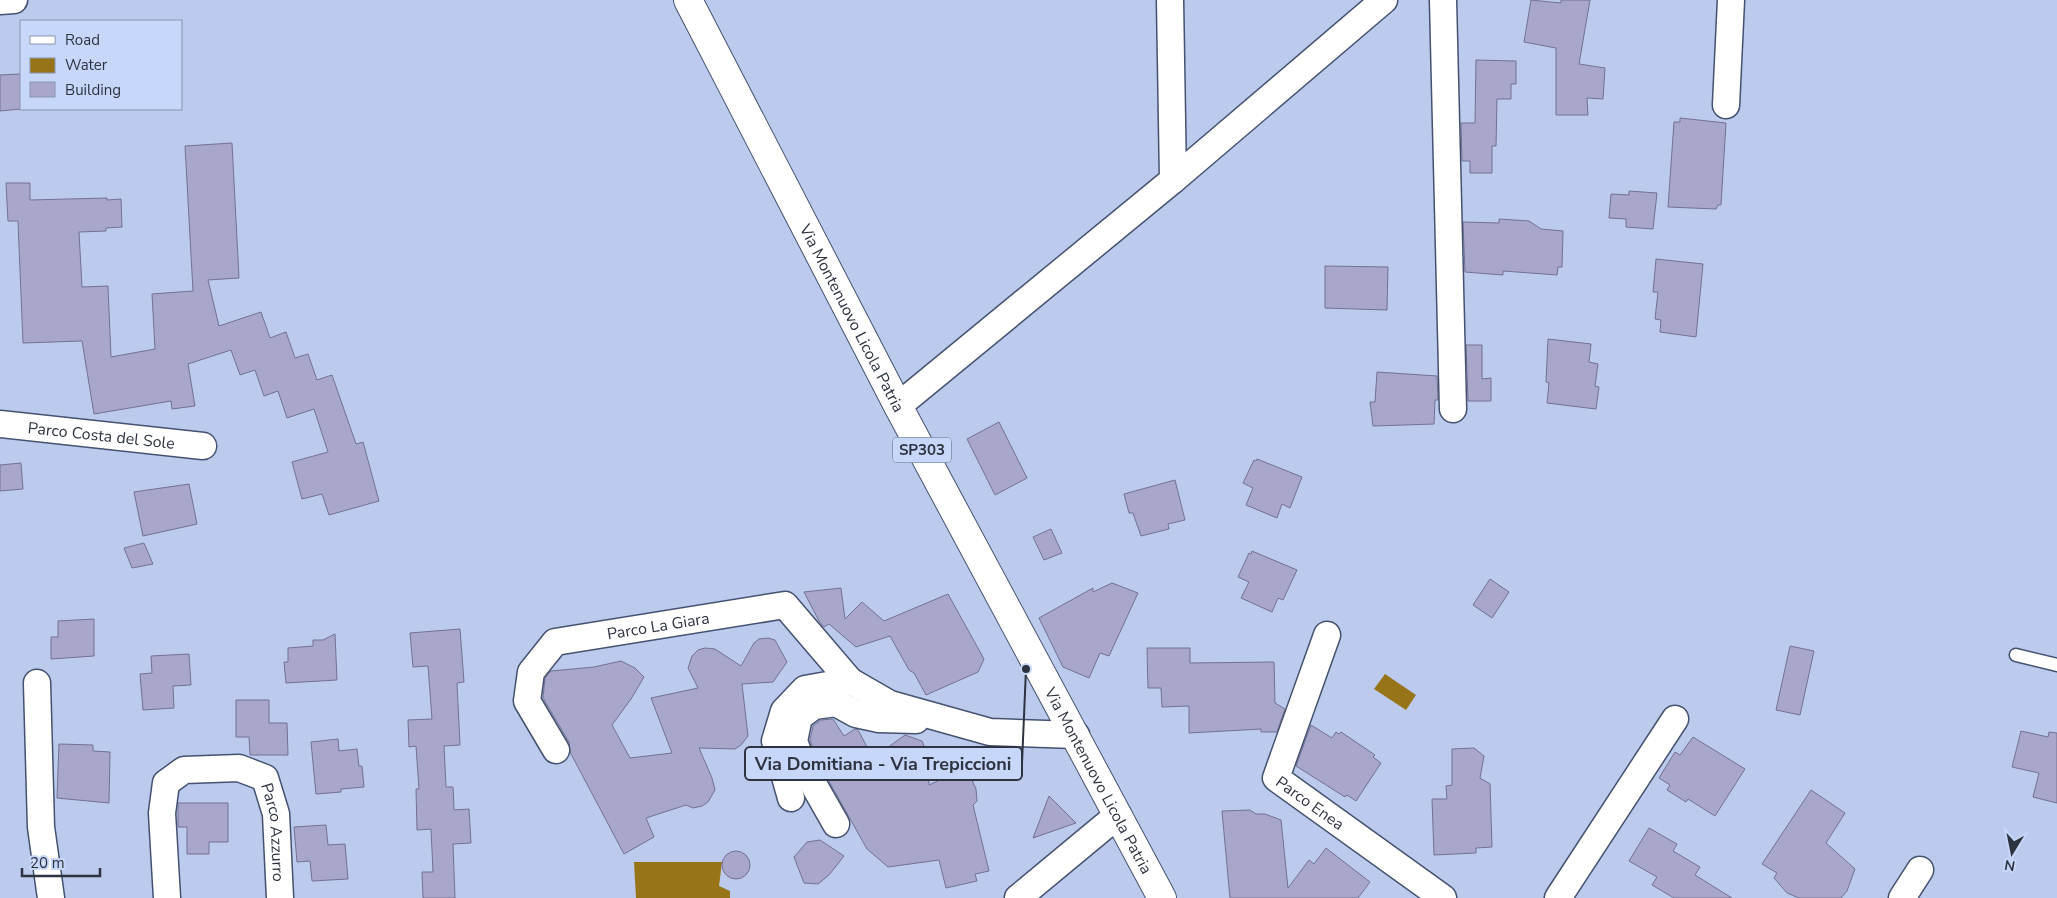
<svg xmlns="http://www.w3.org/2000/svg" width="2057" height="898" font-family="'Nunito Sans',sans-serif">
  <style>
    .water { fill: #977418 }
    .building { fill: #a8a7cb; stroke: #727193 }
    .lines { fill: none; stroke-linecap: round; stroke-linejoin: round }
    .service-casing { stroke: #45526f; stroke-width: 15 }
    .minor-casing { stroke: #45526f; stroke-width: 29 }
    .primary-casing { stroke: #45526f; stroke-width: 30 }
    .service { stroke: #fff; stroke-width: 12 }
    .minor { stroke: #fff; stroke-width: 26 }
    .primary { stroke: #fff; stroke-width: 28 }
    .labels { text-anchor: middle; stroke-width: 5; stroke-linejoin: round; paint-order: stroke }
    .shield { fill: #c7d7fa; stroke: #5b6478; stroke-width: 1 }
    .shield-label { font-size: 15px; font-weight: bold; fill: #2d3341 }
    .street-label { font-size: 16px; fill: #2d3341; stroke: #c7d7fa }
    .leader { fill: none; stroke: #2d3341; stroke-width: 2 }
    .callout-dot { fill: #2d3341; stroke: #c7d7fa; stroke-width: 2 }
    .callout { fill: #c7d7fa; stroke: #2d3341; stroke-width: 2 }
    .callout-label { font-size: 18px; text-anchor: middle; font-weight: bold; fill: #2d3341 }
  </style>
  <rect width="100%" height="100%" fill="#bbcaed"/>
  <g class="water">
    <path d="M1385,674L1416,695L1406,710L1374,689Z"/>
    <path d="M634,862H722L719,886L730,891V898H636Z"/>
  </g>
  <g class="building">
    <path d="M1531,0L1561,3V0H1590L1579,64L1605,68L1603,99L1587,98L1588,115H1556V48L1524,42Z"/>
    <path d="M1476,60L1516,61V84H1511V99H1497L1496,146H1492V173H1470V161H1462L1461,123H1475Z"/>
    <path d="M21,74V109L0,111V75Z"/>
    <path d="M1680,118L1726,123L1721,205H1718L1716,209L1668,207L1674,122H1680Z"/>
    <path d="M232,143L239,278L208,280L219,326L261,312L270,338L286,332L295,358L308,354L317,380L332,375L356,444L363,442L379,501L329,515L322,494L302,499L292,462L328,452L314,409L287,418L278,391L264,396L255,370L240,375L231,350L188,364L195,406L172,409L171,401L94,414L82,341L23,343L18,221H8L6,183H30V200L107,198V200L121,199L122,227L106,228V231L79,232L82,287L108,286L111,357L155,349L152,294L193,291L185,146Z"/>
    <path d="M1629,191L1657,193L1653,229L1626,227V219L1609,218L1611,194L1629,195Z"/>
    <path d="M1499,219L1529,221L1541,229L1563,231L1562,267H1558L1557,275L1503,271V275L1465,272L1463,222L1499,223Z"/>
    <path d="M1656,259L1703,264L1696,337L1660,332L1661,320L1655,319L1658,292H1653Z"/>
    <path d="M1325,266L1388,267L1387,310L1325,308Z"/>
    <path d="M1548,339L1591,344L1589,362L1598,364L1595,386L1599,387L1596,409L1547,403L1549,383L1546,382Z"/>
    <path d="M1466,345H1482V379L1491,378V401H1468Z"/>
    <path d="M1377,372L1437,376L1438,400H1435L1434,424L1373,426L1370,402H1375Z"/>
    <path d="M999,422L1027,478L995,495L967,439Z"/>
    <path d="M1257,459L1302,477L1290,508L1282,504L1277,518L1246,505L1253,488L1243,483L1254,460L1256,461Z"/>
    <path d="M21,463L23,489L0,491V465Z"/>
    <path d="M1175,480L1185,520L1168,524L1169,529L1141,536L1133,513H1129L1124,494Z"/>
    <path d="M189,484L197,524L143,536L134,492Z"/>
    <path d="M1051,529L1062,553L1044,560L1033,537Z"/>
    <path d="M144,543L153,564L132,568L124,548Z"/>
    <path d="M1252,551L1297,570L1283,600L1278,598L1272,612L1241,598L1249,582L1238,577L1249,553L1251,554Z"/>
    <path d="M1490,579L1509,592L1492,618L1473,605Z"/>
    <path d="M1112,583L1138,593L1109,656L1100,653L1089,678L1063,667L1039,618L1093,588V592Z"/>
    <path d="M841,588L845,619L862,602L884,621L948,594L984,659L978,672L926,695L914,673L909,670L890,636L856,647L829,624L824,627L819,621L804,592Z"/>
    <path d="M94,619V656L51,659V637H58V621Z"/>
    <path d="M460,629L464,682L457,683L460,745L444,746L446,787H453L454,810L469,809L471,843L453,844L455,898H423L422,872H433L431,829L417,830L416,789H419L416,746L409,747L408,720L432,719L428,666L413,667L410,633Z"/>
    <path d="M335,634L337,680L286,683L284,662H288V648L313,646V640H323Z"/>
    <path d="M768,638L775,640L787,662L773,682L742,684L748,736L741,745L735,749L699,748L712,778L715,790L708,802L702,806L693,808L686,805L646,818L654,837L624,854L570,752L569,742L543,698L545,678L551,671L594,667L621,661L635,668L644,677L631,699L612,725L630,758L672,753L651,698L698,688L688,668L692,656L698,650L705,648L715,649L741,666L754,643L759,639Z"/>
    <path d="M1790,646L1814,651L1800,715L1776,710Z"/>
    <path d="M1147,648H1190V663L1274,662L1275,703L1285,709L1277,732H1261V729L1189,733V706L1162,707L1161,688H1148Z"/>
    <path d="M189,654L191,685L173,686L174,708L143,710L140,674L152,673L151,656Z"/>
    <path d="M236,700H269V723H287L288,755H250L249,737H236Z"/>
    <path d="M833,719L844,736L855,729L858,730L873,758L905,735L922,741L928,756L929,785L953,774L970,776L976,789L977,801L973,805L989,871L975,874L977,881L946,888L939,860L888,867L867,849L817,760L810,740L813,726L821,720Z"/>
    <path d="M1311,725L1332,738L1336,732L1339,734L1341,732L1375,755L1373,757L1381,763L1356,801L1347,795L1345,797L1296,766Z"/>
    <path d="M2021,731L2048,737L2049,732L2057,733V803L2033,797L2039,773L2012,767Z"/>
    <path d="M1693,737L1745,769L1715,816L1688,799L1686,802L1667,790L1670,785L1659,778L1675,752L1680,755Z"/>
    <path d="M338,739L339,751L357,749L359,766H362L364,787L341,789V792L316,794L311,742Z"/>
    <path d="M59,744L93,745V751L110,752L109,803L57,798Z"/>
    <path d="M1474,748L1484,756L1480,778L1490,784L1492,847L1476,848V853L1434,855L1432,799H1447L1446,786L1452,785V749Z"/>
    <path d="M1811,790L1845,813L1826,843L1855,869L1847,891L1841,898H1799L1787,893L1774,878L1777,873L1762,864Z"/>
    <path d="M1049,796L1076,823L1033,838Z"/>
    <path d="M178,803H228V842H209V854H187V827H178Z"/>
    <path d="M1250,810L1256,814H1265L1281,820L1288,888L1309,860L1314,864L1326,848L1370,882L1358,898H1230L1222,811Z"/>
    <path d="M326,825L328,845L345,844L348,879L312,881L310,861L297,862L294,827Z"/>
    <path d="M1649,828L1677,844L1673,851L1700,867L1695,875L1732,898H1674L1652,885L1657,877L1629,861Z"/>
    <path d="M820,840L844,856L829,875L818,884L804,883L794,857L807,842Z"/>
    <circle cx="736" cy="865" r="14"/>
  </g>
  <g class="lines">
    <defs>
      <path id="service" d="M2016,655L2057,665"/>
      <g id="minor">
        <path d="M1443,0L1453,409"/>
        <path d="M0,1L14,0"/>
        <path d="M1726,105L1731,0"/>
        <path d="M1173,180L1384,0"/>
        <path d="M898,406L1173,180L1170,0"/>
        <path id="s1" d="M0,424L203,446"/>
        <path id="s2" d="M1327,635L1276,778L1443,898"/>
        <path d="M37,683L41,827L51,898"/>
        <path id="s3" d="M556,750L527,701L531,672L555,642L785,605L850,681L890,704L990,732L1076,735"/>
        <path d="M791,798L775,741L784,711L805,689L850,681"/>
        <path d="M836,824L803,766L794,741L799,717L814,706L836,703L856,714L879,719L916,720"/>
        <path id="s4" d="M167,898L162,813L166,783L184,770L239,768L265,778L276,814L280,898"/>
        <path d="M1018,898L1118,815"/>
        <path d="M1558,898L1675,719"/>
        <path d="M1902,898L1920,870"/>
      </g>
      <g id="primary">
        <path id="s5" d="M688,0L898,406L1162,898"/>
      </g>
    </defs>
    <use href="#service" class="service-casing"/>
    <use href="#minor" class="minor-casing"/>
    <use href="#primary" class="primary-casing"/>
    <use href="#service" class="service"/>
    <use href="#minor" class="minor"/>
    <use href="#primary" class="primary"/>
  </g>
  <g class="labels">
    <rect class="shield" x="893" y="437.5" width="58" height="25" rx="4"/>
    <g class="shield-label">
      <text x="922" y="455">SP303</text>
    </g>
    <g class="street-label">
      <text dy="6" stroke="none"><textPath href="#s5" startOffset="358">Via Montenuovo Licola Patria</textPath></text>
      <text dy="6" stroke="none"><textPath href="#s1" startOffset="102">Parco Costa del Sole</textPath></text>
      <text dy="6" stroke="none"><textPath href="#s3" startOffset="229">Parco La Giara</textPath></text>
      <text dy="6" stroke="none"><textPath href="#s5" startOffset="882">Via Montenuovo Licola Patria</textPath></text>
      <text dy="6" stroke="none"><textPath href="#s2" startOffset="194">Parco Enea</textPath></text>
      <text dy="6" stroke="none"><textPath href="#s4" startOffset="276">Parco Azzurro</textPath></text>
    </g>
  </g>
  <path class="leader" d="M1026 669L1022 763"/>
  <circle class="callout-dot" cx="1026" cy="669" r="5"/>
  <rect class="callout" x="745" y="747" width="277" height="33" rx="5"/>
  <g class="callout-label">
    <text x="883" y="770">Via Domitiana - Via Trepiccioni</text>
  </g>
  <rect x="20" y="20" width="162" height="90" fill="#c7d7fa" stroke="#8995b0"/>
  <rect x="30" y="36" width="25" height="8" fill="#ffffff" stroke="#8995b0"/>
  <text x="65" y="45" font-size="15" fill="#2d3341">Road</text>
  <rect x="30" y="58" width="25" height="15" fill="#977418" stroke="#8995b0"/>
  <text x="65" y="70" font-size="15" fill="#2d3341">Water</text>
  <rect x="30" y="82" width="25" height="15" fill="#a8a7cb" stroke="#8995b0"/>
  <text x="65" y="95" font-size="15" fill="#2d3341">Building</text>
  <g transform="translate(2012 853) rotate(190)" stroke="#c7d7fa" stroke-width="4" paint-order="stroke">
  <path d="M0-4L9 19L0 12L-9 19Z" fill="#2d3341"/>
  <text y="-8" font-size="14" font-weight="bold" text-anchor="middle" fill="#2d3341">N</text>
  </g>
  <path d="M22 868v8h78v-8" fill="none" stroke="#2d3341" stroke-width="2.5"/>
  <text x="30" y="868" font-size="15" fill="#2d3341" stroke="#c7d7fa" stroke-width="4" paint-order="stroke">20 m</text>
</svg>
